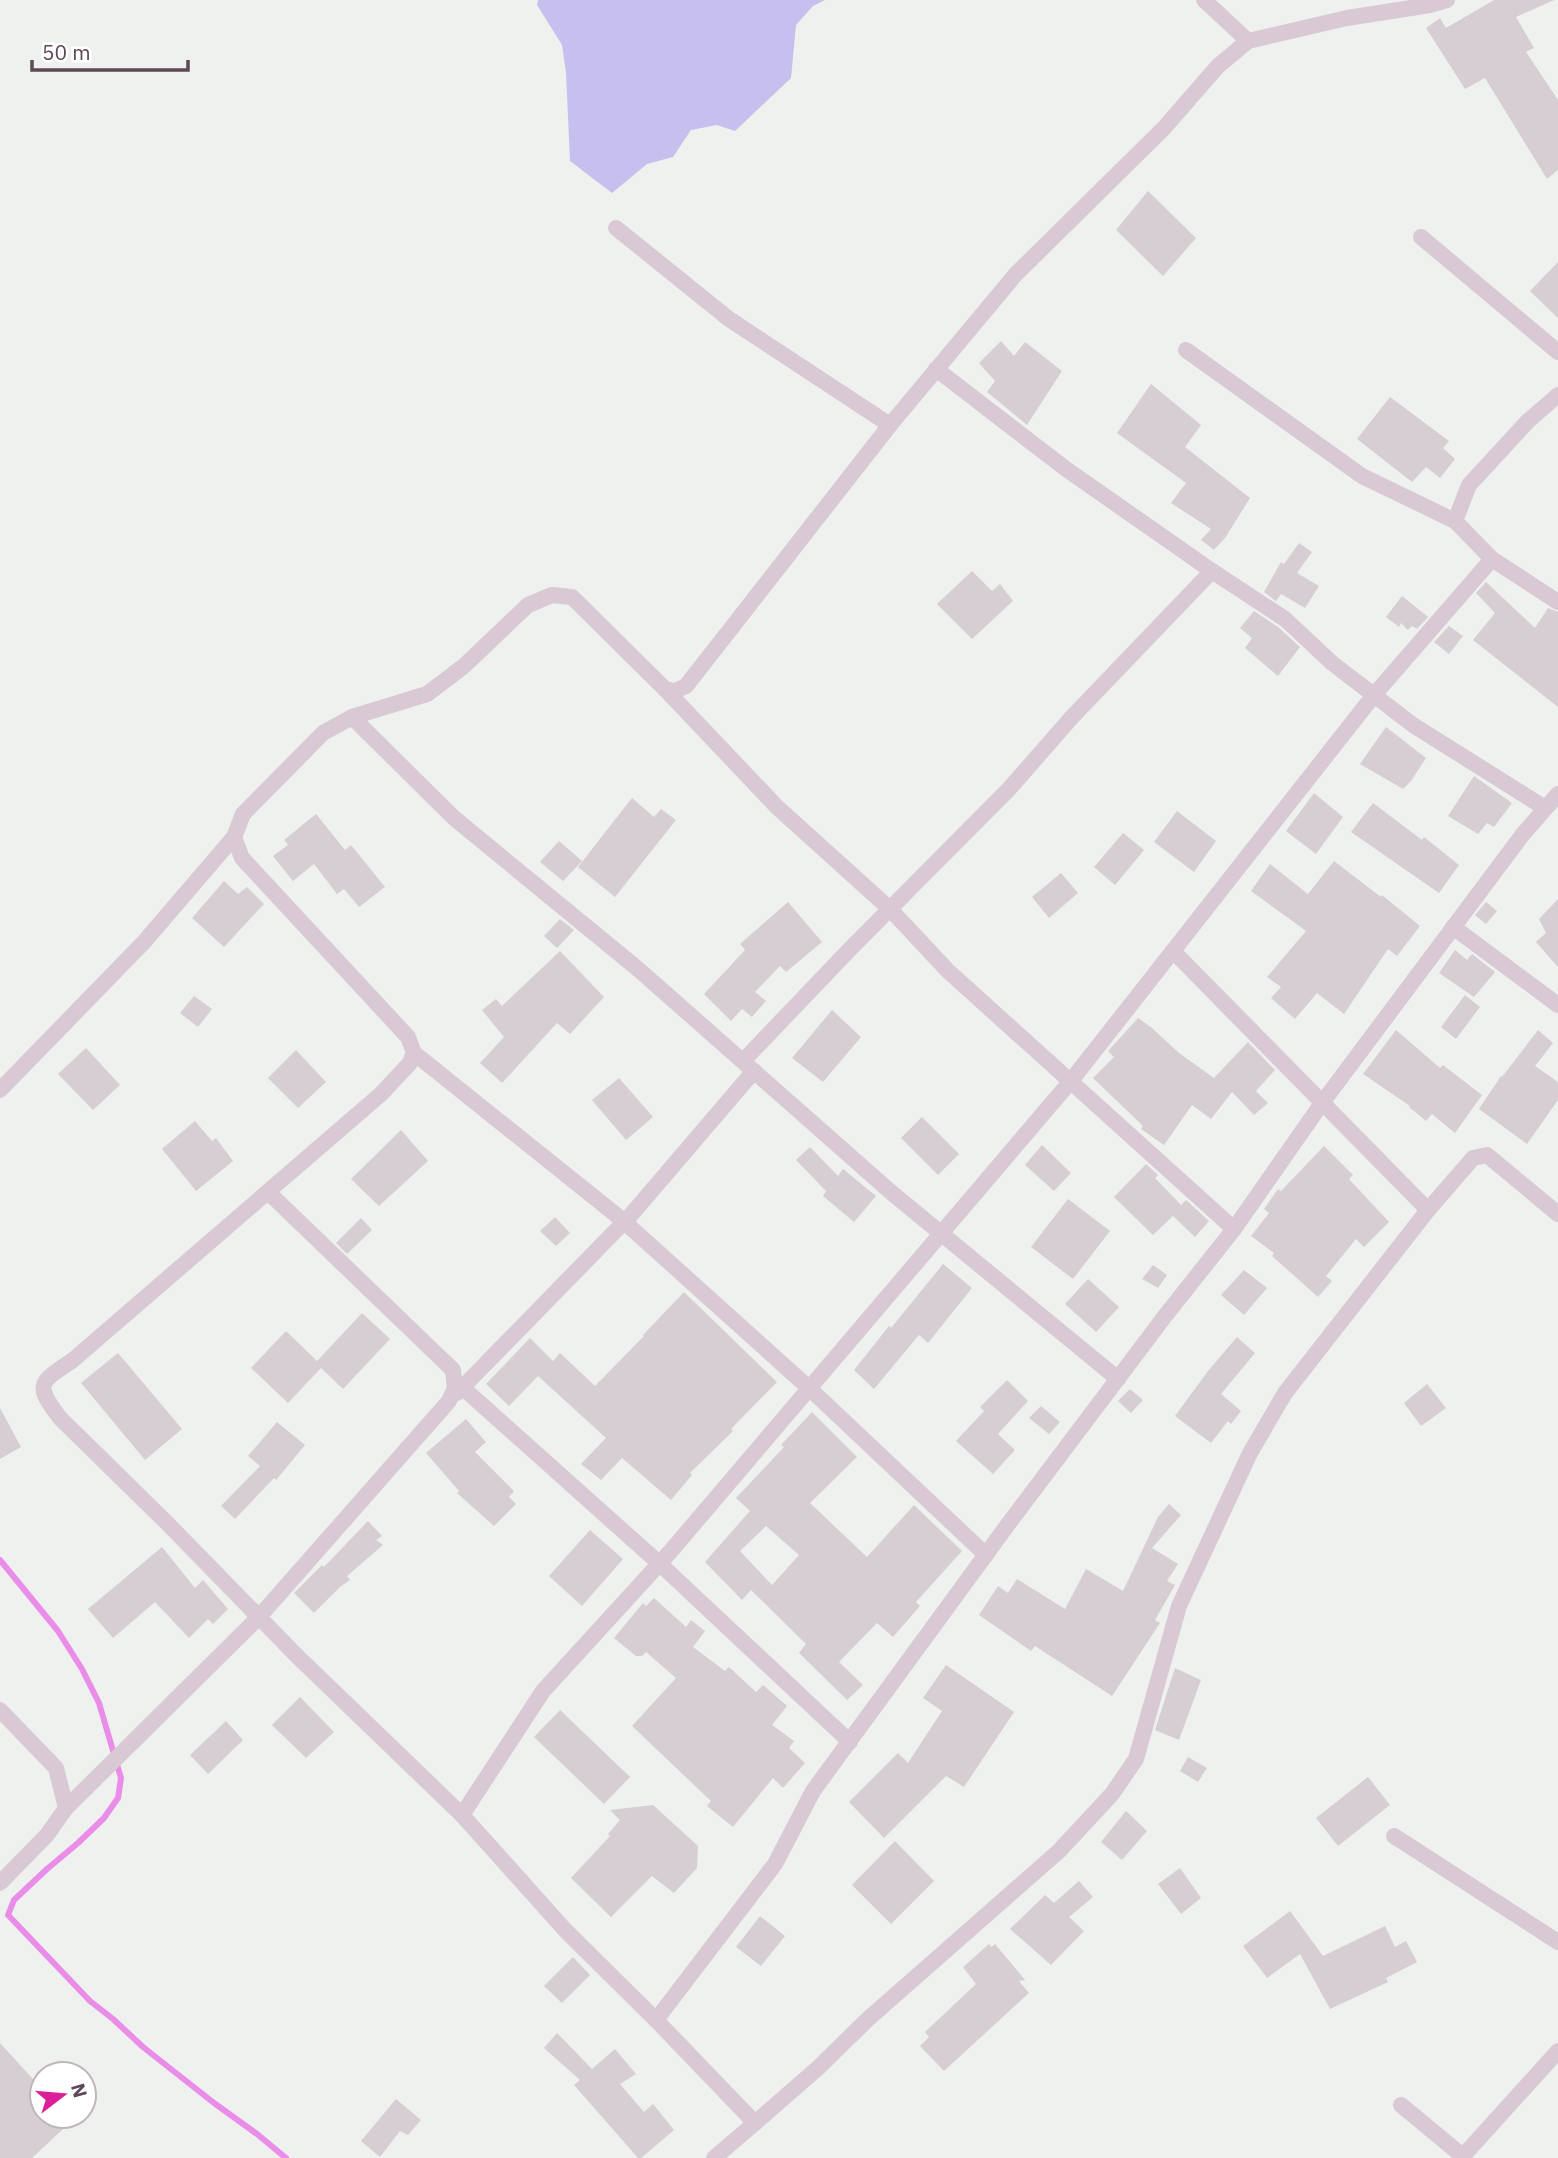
<svg xmlns="http://www.w3.org/2000/svg" width="1558" height="2158" font-family="'IBM Plex Sans',sans-serif">
  <style>
    .green { fill: #c7bfee }
    .lines { fill: none; stroke-linecap: round; stroke-linejoin: round }
    .stream { stroke: #e98de9; stroke-width: 6 }
    .building { fill: #d6ced3; fill-rule: evenodd }
    .street { stroke: #d8c9d5; stroke-width: 16 }
  </style>
  <rect width="100%" height="100%" fill="#eff1ef"/>
  <path class="green" d="M538,0H825L813,6L796,25L791,78L735,131L717,125L691,130L673,157L647,164L612,193L570,161L566,73L562,45L537,5Z"/>
  <g class="lines">
    <path class="stream" d="M0,1560L58,1631L82,1669L99,1703L121,1778L118,1798L104,1818L78,1843L47,1869L14,1900L8,1915L90,2001L113,2019L143,2047L214,2103L257,2134L286,2158"/>
  </g>
  <g class="building">
    <path d="M1494,0H1554L1516,17L1534,48L1526,52L1558,100V170L1547,179L1485,78L1465,89L1426,28L1440,18L1446,28Z"/>
    <path d="M1148,191L1196,238L1163,276L1116,230Z"/>
    <path d="M1558,262V318L1530,291Z"/>
    <path d="M1001,341L1014,356L1025,342L1062,371L1027,425L987,392L995,381L979,363Z"/>
    <path d="M1151,384L1201,425L1185,447L1250,498L1225,538L1214,550L1201,540L1211,529L1171,503L1186,483L1117,433Z"/>
    <path d="M1390,397L1449,441L1443,448L1455,459L1440,478L1426,467L1412,482L1357,439Z"/>
    <path d="M1299,543L1312,552L1297,573L1319,586L1305,608L1281,594L1276,601L1264,592L1281,562L1284,564Z"/>
    <path d="M972,571L992,591L1000,584L1013,601L972,639L937,604Z"/>
    <path d="M1486,582L1535,628L1548,608L1558,612V707L1473,640L1495,613L1476,593Z"/>
    <path d="M1402,596L1428,617L1417,629L1412,626L1408,630L1401,623L1399,627L1386,617Z"/>
    <path d="M1254,611L1278,627L1300,647L1278,676L1245,648L1252,638L1240,628Z"/>
    <path d="M1449,626L1463,636L1449,654L1434,642Z"/>
    <path d="M1386,727L1426,758L1411,781L1403,789L1360,764Z"/>
    <path d="M1474,776L1512,803L1494,827L1487,823L1478,834L1448,816Z"/>
    <path d="M1314,793L1343,817L1316,854L1286,831Z"/>
    <path d="M632,798L654,817L661,809L676,820L615,897L578,867Z"/>
    <path d="M1373,803L1422,840L1424,837L1459,865L1439,893L1351,832Z"/>
    <path d="M1177,811L1216,841L1194,872L1154,842Z"/>
    <path d="M316,814L345,850L351,845L385,887L359,907L344,889L337,894L314,864L293,881L273,856L288,845L284,840Z"/>
    <path d="M1123,833L1144,850L1115,885L1094,867Z"/>
    <path d="M559,841L582,861L563,881L540,862Z"/>
    <path d="M1334,861L1381,897L1382,895L1420,926L1397,956L1388,949L1344,1014L1317,993L1295,1019L1271,998L1281,987L1267,977L1306,931L1251,891L1270,864L1308,894Z"/>
    <path d="M1061,873L1078,893L1049,918L1032,897Z"/>
    <path d="M224,881L238,894L247,887L264,904L224,947L192,918Z"/>
    <path d="M1558,899V967L1536,942L1546,933L1539,919Z"/>
    <path d="M788,902L822,942L786,972L780,966L755,992L766,1001L752,1017L742,1009L731,1021L704,994L745,950L740,944Z"/>
    <path d="M1486,902L1497,911L1486,924L1475,915Z"/>
    <path d="M560,919L574,930L557,948L544,936Z"/>
    <path d="M1455,950L1467,960L1472,954L1495,972L1474,997L1439,973Z"/>
    <path d="M560,951L604,997L570,1034L557,1023L502,1083L480,1063L504,1037L482,1010L496,999L502,1006Z"/>
    <path d="M1465,995L1480,1007L1456,1039L1441,1027Z"/>
    <path d="M194,996L212,1009L198,1027L180,1013Z"/>
    <path d="M832,1010L861,1037L823,1082L792,1058Z"/>
    <path d="M1138,1018L1152,1028L1179,1053L1214,1078L1248,1042L1275,1070L1256,1091L1268,1103L1254,1115L1232,1092L1211,1119L1192,1105L1164,1145L1141,1129L1143,1126L1093,1078L1114,1057L1108,1051Z"/>
    <path d="M1396,1030L1440,1068L1443,1065L1482,1095L1455,1133L1432,1114L1426,1121L1409,1107L1410,1106L1363,1074Z"/>
    <path d="M1538,1030L1553,1043L1535,1066L1558,1082V1100L1527,1144L1479,1109L1501,1076L1502,1077Z"/>
    <path d="M86,1048L120,1085L93,1110L58,1074Z"/>
    <path d="M296,1050L326,1082L298,1108L268,1078Z"/>
    <path d="M619,1078L653,1117L626,1140L592,1100Z"/>
    <path d="M922,1117L959,1154L938,1175L901,1138Z"/>
    <path d="M195,1121L212,1141L216,1138L233,1161L196,1191L162,1149Z"/>
    <path d="M401,1130L428,1161L379,1206L351,1179Z"/>
    <path d="M1042,1145L1071,1173L1054,1191L1025,1165Z"/>
    <path d="M1324,1146L1353,1175L1349,1179L1389,1222L1364,1247L1356,1239L1326,1276L1332,1281L1318,1297L1272,1256L1274,1253L1251,1236L1269,1213L1264,1209L1278,1189L1281,1191Z"/>
    <path d="M810,1147L838,1176L843,1169L876,1196L854,1222L823,1196L826,1191L796,1160Z"/>
    <path d="M1146,1164L1158,1175L1155,1178L1181,1205L1186,1200L1209,1221L1195,1237L1173,1216L1153,1235L1114,1197Z"/>
    <path d="M1068,1199L1110,1231L1073,1279L1031,1247Z"/>
    <path d="M555,1217L570,1233L556,1246L540,1231Z"/>
    <path d="M361,1218L372,1230L347,1254L336,1243Z"/>
    <path d="M943,1264L972,1288L928,1343L919,1335L874,1389L854,1370L889,1326L891,1328Z"/>
    <path d="M1153,1265L1167,1275L1158,1288L1142,1279Z"/>
    <path d="M1244,1270L1267,1288L1244,1315L1221,1295Z"/>
    <path d="M1088,1279L1119,1307L1096,1332L1065,1304Z"/>
    <path d="M684,1292L777,1382L731,1429L733,1431L690,1473L692,1475L671,1500L622,1458L601,1480L581,1464L606,1438L538,1376L509,1406L486,1384L530,1338L553,1361L560,1353L595,1386L644,1336L643,1335Z"/>
    <path d="M362,1313L390,1339L343,1389L321,1368L288,1403L251,1368L286,1331L317,1361Z"/>
    <path d="M1237,1337L1255,1353L1221,1394L1241,1411L1231,1424L1228,1421L1211,1443L1175,1416L1208,1371Z"/>
    <path d="M118,1353L182,1429L145,1460L81,1383Z"/>
    <path d="M1007,1380L1028,1401L998,1434L1015,1450L993,1474L956,1441L984,1411L980,1407Z"/>
    <path d="M1427,1384L1446,1408L1421,1426L1404,1403Z"/>
    <path d="M1130,1389L1143,1400L1131,1413L1118,1401Z"/>
    <path d="M1041,1406L1060,1422L1049,1434L1029,1418Z"/>
    <path d="M0,1408L21,1447L0,1459Z"/>
    <path d="M812,1412L857,1457L810,1503L867,1557L914,1505L962,1551L916,1602L920,1606L893,1637L877,1623L839,1662L863,1685L847,1700L799,1653L806,1644L751,1590L742,1600L705,1562L750,1511L736,1498L784,1447L781,1445ZM766,1526L799,1555L772,1585L740,1551Z"/>
    <path d="M466,1419L486,1442L475,1452L514,1491L509,1497L516,1504L494,1526L457,1493L459,1491L426,1453Z"/>
    <path d="M277,1422L305,1445L276,1480L274,1478L235,1519L221,1506L260,1466L248,1456Z"/>
    <path d="M1169,1504L1181,1515L1152,1548L1178,1564L1167,1581L1175,1585L1155,1620L1160,1623L1112,1696L1035,1646L1031,1651L979,1615L998,1586L1008,1593L1017,1579L1065,1609L1086,1569L1123,1591L1158,1517Z"/>
    <path d="M368,1521L382,1536L376,1540L383,1545L347,1576L350,1580L340,1587L314,1613L294,1593L322,1565L324,1567Z"/>
    <path d="M590,1530L623,1559L582,1606L549,1576Z"/>
    <path d="M162,1547L195,1588L203,1580L228,1609L213,1624L208,1619L189,1638L155,1602L113,1638L88,1609Z"/>
    <path d="M654,1598L686,1627L691,1620L705,1631L693,1647L725,1671L729,1667L756,1692L763,1685L787,1706L772,1725L794,1741L789,1748L805,1763L783,1788L773,1778L733,1827L707,1806L711,1801L632,1726L676,1678L646,1652L642,1656H636L614,1638L643,1603L646,1606Z"/>
    <path d="M946,1665L1014,1712L964,1787L946,1776L884,1838L849,1802L898,1753L908,1763L942,1711L923,1698Z"/>
    <path d="M1175,1668L1201,1680L1179,1740L1155,1730Z"/>
    <path d="M300,1697L334,1732L306,1758L272,1725Z"/>
    <path d="M560,1710L630,1777L604,1804L534,1737Z"/>
    <path d="M226,1721L243,1740L208,1774L190,1755Z"/>
    <path d="M1188,1757L1207,1768L1198,1782L1180,1771Z"/>
    <path d="M1368,1777L1390,1805L1338,1846L1316,1818Z"/>
    <path d="M653,1805L698,1846L697,1868L674,1893L652,1876L611,1917L571,1878L610,1836L608,1834L620,1820L610,1810Z"/>
    <path d="M1126,1811L1147,1831L1122,1860L1101,1842Z"/>
    <path d="M895,1841L934,1881L891,1924L852,1885Z"/>
    <path d="M1180,1868L1201,1898L1181,1914L1158,1884Z"/>
    <path d="M1079,1881L1093,1897L1069,1917L1084,1931L1051,1965L1010,1929L1045,1895L1054,1903Z"/>
    <path d="M1290,1911L1323,1956L1385,1926L1395,1947L1406,1941L1417,1962L1386,1978L1388,1982L1330,2009L1300,1954L1267,1978L1243,1946Z"/>
    <path d="M760,1916L785,1936L761,1966L736,1947Z"/>
    <path d="M989,1944L991,1947L995,1944L1025,1980L1019,1981L1029,1993L944,2071L920,2046L929,2037L925,2032L976,1984L963,1967Z"/>
    <path d="M573,1957L590,1975L562,2003L544,1986Z"/>
    <path d="M557,2033L592,2069L615,2049L636,2074L620,2084L644,2112L653,2104L674,2130L641,2158H638L574,2085L580,2080L544,2048Z"/>
    <path d="M0,2043L42,2089V2116H77L32,2158H0Z"/>
    <path d="M396,2099L421,2120L408,2135L400,2131L380,2157L361,2141Z"/>
  </g>
  <g class="lines">
    <g class="street">
      <path d="M1204,0L1248,41"/>
      <path d="M616,228L729,319L890,425"/>
      <path d="M1421,237L1558,352"/>
      <path d="M1186,350L1362,476L1455,521"/>
      <path d="M936,369L1066,469L1212,571L1285,619L1332,663L1413,725L1545,808"/>
      <path d="M1558,395L1528,421L1469,485L1455,521L1492,559L1558,602"/>
      <path d="M665,689L777,807L890,909L948,971L1234,1229"/>
      <path d="M352,717L454,818L638,969L892,1193L1118,1379"/>
      <path d="M1453,927L1558,1005"/>
      <path d="M1173,951L1428,1210"/>
      <path d="M414,1053L620,1218L809,1388L986,1555"/>
      <path d="M743,1061L851,948L1009,789L1072,717L1212,571"/>
      <path d="M0,1090L144,942L234,837"/>
      <path d="M462,1387L660,1564L850,1742"/>
      <path d="M457,1393L630,1216L754,1071"/>
      <path d="M0,1710L56,1768L66,1808L47,1835L0,1883"/>
      <path d="M66,1808L259,1617L449,1401L455,1388L453,1370L268,1192"/>
      <path d="M462,1815L543,1691L670,1552L1070,1082L1374,695L1492,559"/>
      <path d="M1394,1836L1558,1942"/>
      <path d="M656,2020L566,1931L462,1815L297,1656L165,1521L60,1418C34,1384 39,1383 73,1360L381,1094L410,1063L414,1053L408,1037L242,858L234,837L243,814L323,733L352,717L427,694L464,666L528,605L552,595L572,597L665,689L675,691L686,686L890,425L1015,275L1164,128L1218,66L1248,41L1347,18L1430,5L1447,0"/>
      <path d="M1401,2105L1465,2158"/>
      <path d="M755,2123L819,2067L868,2019L1059,1851L1112,1794L1136,1759L1179,1606L1250,1453L1285,1393L1428,1210L1473,1158L1487,1155L1558,1214"/>
      <path d="M1463,2156L1558,2051"/>
      <path d="M714,2158L755,2123L656,2020L775,1864L813,1791L1009,1523L1165,1316L1234,1229L1322,1103L1523,834L1558,794"/>
    </g>
  </g>
  <g transform="translate(63 2095) rotate(74)"><circle r="33" fill="#ffffff" stroke="#beb6bb" stroke-width="2"/>
  <path d="M0-5L12 26L0 18L-12 26Z" fill="#db1f99"/>
  <text y="-10" font-size="19" font-weight="bold" text-anchor="middle" fill="#5c4856">N</text>
  </g>
  <path d="M32 60v10h156v-10" fill="none" stroke="#5c4856" stroke-width="3.5"/>
  <text x="42" y="60" font-size="21" fill="#5c4856" stroke="#ffffff" stroke-width="5" paint-order="stroke">50 m</text>
</svg>
